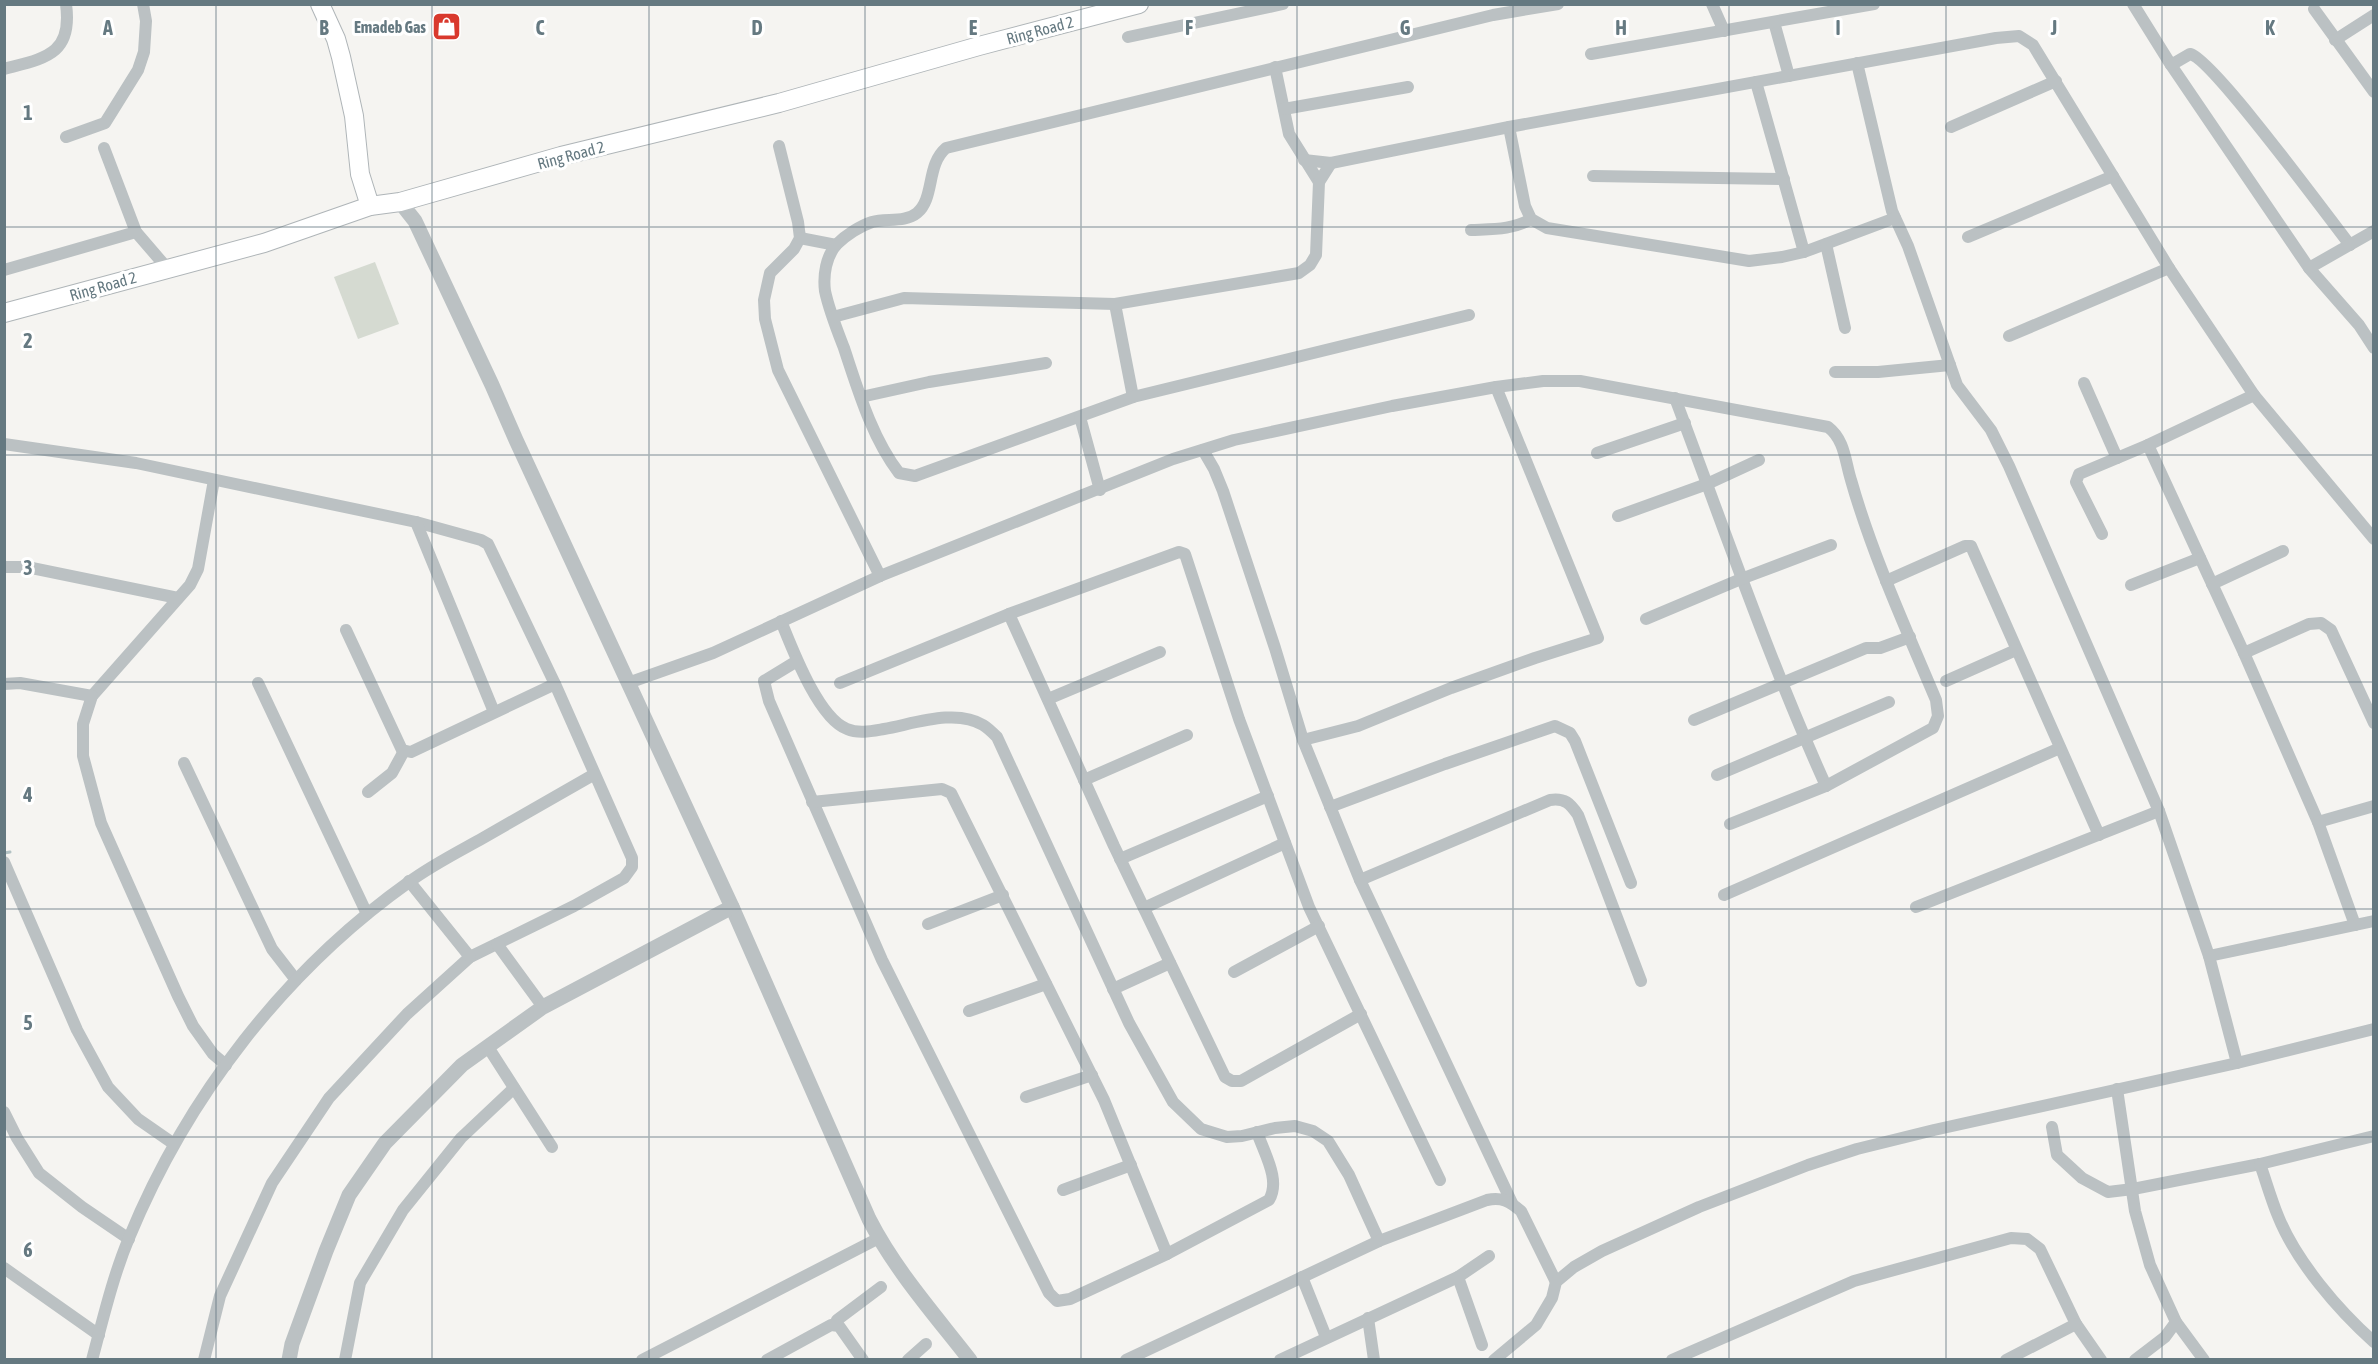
<svg xmlns="http://www.w3.org/2000/svg" width="2378" height="1364" font-family="'Asap Condensed',sans-serif">
  <style>
    .green { fill: #d5dad1 }
    .lines { fill: none; stroke-linecap: round; stroke-linejoin: round }
    .stream { stroke: #b3c2c4; stroke-width: 3 }
    .primary-casing { stroke: #afb5b8; stroke-width: 20 }
    .minor { stroke: #bbc1c3; stroke-width: 12 }
    .tertiary { stroke: #bbc1c3; stroke-width: 15 }
    .primary { stroke: #fff; stroke-width: 18 }
    .grid { fill: none; stroke: #657981; stroke-width: 1.5; stroke-opacity: 0.55 }
    .labels { text-anchor: middle; stroke-width: 6; stroke-linejoin: round; paint-order: stroke }
    .poi-label { font-size: 16px; font-weight: bold; fill: #657981; stroke: #fff; text-anchor: end }
    .street-label { font-size: 16px; fill: #657981; stroke: #fff }
    .grid-label { font-size: 20px; text-anchor: middle; font-weight: bold; fill: #657981; stroke: #fff; stroke-width: 6; stroke-linejoin: round; paint-order: stroke }
  </style>
  <rect width="100%" height="100%" fill="#f5f4f1"/>
  <path class="green" d="M375,262L399,324L358,339L334,277Z"/>
  <g class="lines">
    <path class="stream" d="M4,853L10,852"/>
    <defs>
      <g id="primary">
        <path d="M320,4L336,39L341,57L354,116L360,174L370,206"/>
        <path d="M4,313L264,243L370,206L400,202L561,156L779,103L979,46L1139,4"/>
      </g>
    </defs>
    <use href="#primary" class="primary-casing"/>
    <g class="minor">
      <path d="M1712,4L1724,31"/>
      <path d="M2133,4L2171,65L2309,268L2359,325L2374,348"/>
      <path d="M2314,9L2374,92"/>
      <path d="M1774,22L1789,76"/>
      <path d="M1128,37L1283,4"/>
      <path d="M2335,40L2374,15"/>
      <path d="M1591,54L1874,4"/>
      <path d="M1857,63L1892,211L1908,246L1957,385L1991,430L2009,466L2159,811L2209,956L2237,1063"/>
      <path d="M2171,65L2190,54C2212,58 2328,217 2350,245"/>
      <path d="M1275,67L1289,134L1319,182"/>
      <path d="M4,69C45,58 73,55 66,4"/>
      <path d="M1756,82L1804,252"/>
      <path d="M1284,109L1408,87"/>
      <path d="M1509,127L1525,206L1531,219L1547,228L1749,261L1782,257L1804,252L1895,218"/>
      <path d="M1951,127L2056,81"/>
      <path d="M66,137L105,123L138,70L144,52L146,21L143,4"/>
      <path d="M779,146L798,222L800,238L794,249L770,273L764,300L765,319L778,370L880,576"/>
      <path d="M104,148L136,232L167,268"/>
      <path d="M1304,160L1331,163L1509,127L1996,38L2019,36L2033,45L2169,268L2254,395L2374,539"/>
      <path d="M1593,176L1784,179"/>
      <path d="M1471,230C1492,229 1513,230 1531,219"/>
      <path d="M1968,237L2113,176"/>
      <path d="M800,238L836,245"/>
      <path d="M1826,244L1845,328"/>
      <path d="M2309,268L2374,231"/>
      <path d="M4,270L136,232"/>
      <path d="M1115,304L1133,397"/>
      <path d="M1469,315L1133,397L915,476L899,473C872,438 858,390 844,348C837,330 829,310 825,291C823,275 826,256 837,244C846,235 860,226 872,222C886,218 905,223 917,213C935,198 926,165 946,148L1493,15L1558,4"/>
      <path d="M833,317L904,298L1115,304L1299,273L1310,265L1316,255L1319,182L1331,163"/>
      <path d="M2009,336L2169,268"/>
      <path d="M1835,372H1878L1950,365"/>
      <path d="M2084,383L2117,458"/>
      <path d="M861,397L929,382L1046,363"/>
      <path d="M1675,398C1724,528 1769,660 1826,786"/>
      <path d="M1080,417L1100,490"/>
      <path d="M4,444L136,463L416,522L481,540L488,544L555,684L632,858V867L624,878L574,906L470,957L407,1014L329,1098L272,1183L220,1296L204,1360"/>
      <path d="M2148,445L2244,653L2318,822L2355,925"/>
      <path d="M1203,450L1214,469L1223,491L1275,648L1303,740L1360,880L1512,1203"/>
      <path d="M1597,453L1685,423"/>
      <path d="M214,480L198,569L190,585L92,696L83,724V756L101,823L178,996L193,1026L213,1054L226,1065"/>
      <path d="M1618,516L1707,484L1759,460"/>
      <path d="M416,522L494,712"/>
      <path d="M2102,534L2076,482L2079,474L2148,445L2254,395"/>
      <path d="M4,567H27L178,598"/>
      <path d="M1886,581L1965,546H1971L2099,835"/>
      <path d="M2212,584L2283,551"/>
      <path d="M2131,585L2200,558"/>
      <path d="M1009,614L1114,846L1225,1077L1232,1081H1241L1361,1014"/>
      <path d="M1646,619L1741,579L1831,545"/>
      <path d="M781,621C792,648 818,718 847,729C859,734 872,731 884,729C913,724 956,708 983,725C988,728 993,733 997,737L1129,1023L1173,1102L1201,1129L1227,1137L1242,1136L1275,1128L1295,1126L1313,1131L1328,1141L1349,1175L1379,1241"/>
      <path d="M346,630L402,750L411,752L555,684"/>
      <path d="M2244,653L2309,624L2321,623L2331,630L2374,723"/>
      <path d="M797,661L764,681L769,701L882,960L1049,1293L1057,1301L1070,1299L1167,1254L1269,1200C1281,1180 1264,1153 1257,1132"/>
      <path d="M1946,681L2016,650"/>
      <path d="M258,683L367,914"/>
      <path d="M628,683L713,653L880,576L1173,459L1234,440L1392,406L1496,387L1543,381H1580L1828,427C1845,440 1845,461 1851,480C1872,554 1906,629 1936,700L1938,716L1933,728L1826,786L1730,824"/>
      <path d="M840,683L1009,614L1179,552L1185,554L1239,719L1309,907L1440,1180"/>
      <path d="M4,684L20,683L92,696"/>
      <path d="M1048,699L1160,652"/>
      <path d="M1694,720L1866,648H1880L1910,637"/>
      <path d="M1303,740L1358,726L1451,688L1535,658L1598,638L1496,387"/>
      <path d="M184,763L272,949L296,980"/>
      <path d="M1717,775L1889,702"/>
      <path d="M1084,780L1187,735"/>
      <path d="M368,792L392,773L404,751"/>
      <path d="M812,802L942,789L951,793L1104,1100L1167,1254"/>
      <path d="M1330,807L1445,764L1555,726L1570,733L1575,741L1631,883"/>
      <path d="M2318,822L2374,806"/>
      <path d="M1120,859L1268,796"/>
      <path d="M4,862L77,1030L108,1087L138,1119L174,1144"/>
      <path d="M1360,880L1550,800C1565,798 1570,803 1578,815L1641,981"/>
      <path d="M409,881L470,957"/>
      <path d="M1724,895L2060,748"/>
      <path d="M1916,907L2159,811"/>
      <path d="M1144,908L1285,843"/>
      <path d="M928,924L1003,895"/>
      <path d="M497,944L543,1007"/>
      <path d="M2209,956L2374,921"/>
      <path d="M1234,972L1319,926"/>
      <path d="M1113,989L1170,963"/>
      <path d="M969,1011L1046,984"/>
      <path d="M488,1047L552,1147"/>
      <path d="M2117,1089L2135,1211L2150,1265L2176,1322L2204,1360"/>
      <path d="M1026,1097L1092,1075"/>
      <path d="M4,1112L17,1138L39,1173L82,1207L129,1239"/>
      <path d="M2052,1127L2057,1155L2082,1178L2108,1192L2133,1189L2260,1164L2374,1136"/>
      <path d="M2260,1164C2266,1181 2271,1199 2278,1216C2296,1261 2338,1310 2374,1342"/>
      <path d="M1063,1190L1131,1165"/>
      <path d="M4,1268L99,1335"/>
      <path d="M1302,1277L1326,1337"/>
      <path d="M1458,1277L1482,1345"/>
      <path d="M1368,1318L1374,1360"/>
      <path d="M835,1325L837,1320L881,1287"/>
      <path d="M92,1360C103,1319 113,1276 129,1238C187,1097 284,971 409,882C432,865 458,852 483,838C520,817 557,796 593,775"/>
      <path d="M345,1360L360,1283L403,1210L461,1138L514,1088"/>
      <path d="M642,1360L879,1238"/>
      <path d="M767,1360L831,1325L839,1326L863,1360"/>
      <path d="M908,1360L926,1344"/>
      <path d="M1126,1360L1379,1241L1487,1200C1502,1197 1509,1201 1521,1211L1556,1282"/>
      <path d="M1280,1360L1458,1277L1489,1256"/>
      <path d="M1494,1360L1536,1325L1552,1298L1556,1282L1574,1267L1602,1251L1699,1207L1808,1165L1857,1149L1934,1130L2237,1063L2374,1029"/>
      <path d="M1672,1360L1854,1281L2011,1238L2027,1239L2040,1249L2076,1324L2101,1360"/>
      <path d="M2006,1360L2076,1324"/>
      <path d="M2135,1360L2165,1337L2176,1322"/>
    </g>
    <g class="tertiary">
      <path d="M400,202L415,221L492,385L516,440L732,907L869,1219C895,1270 935,1315 970,1360"/>
      <path d="M289,1360L292,1344L326,1251L349,1195L385,1143L462,1065L543,1007L732,907"/>
    </g>
    <use href="#primary" class="primary"/>
  </g>
  <path class="grid" d="M216,4V1360M432,4V1360M649,4V1360M865,4V1360M1081,4V1360M1297,4V1360M1513,4V1360M1729,4V1360M1946,4V1360M2162,4V1360M4,227H2374M4,455H2374M4,682H2374M4,909H2374M4,1137H2374"/>
  <defs>
    <symbol id="shop-square" viewBox="-11 -11 22 22"><rect x="-9" y="-9" width="18" height="18" rx="4" fill="#d9392d" stroke="#fff"/><path d="M-5-2.5h2.3a2.7 3.5 0 0 1 5.4 0H5L5.5 6h-11ZM-1.5-2.5h3a1.5 2.3 0 0 0-3 0Z" fill="#fff"/></symbol>
  </defs>
  <g fill-rule="evenodd">
    <use href="#shop-square" x="430" y="10" width="33" height="33"/>
  </g>
  <g class="labels">
    <g class="poi-label">
      <text x="426" y="33">Emadeb Gas</text>
    </g>
    <g class="street-label">
      <text transform="translate(1040 30) rotate(-15)" y="6">Ring Road 2</text>
      <text transform="translate(571 155) rotate(-15)" y="6">Ring Road 2</text>
      <text transform="translate(103 286) rotate(-16)" y="6">Ring Road 2</text>
    </g>
  </g>
  <g class="grid-label">
    <text x="108" y="35">A</text>
    <text x="324" y="35">B</text>
    <text x="540" y="35">C</text>
    <text x="757" y="35">D</text>
    <text x="973" y="35">E</text>
    <text x="1189" y="35">F</text>
    <text x="1405" y="35">G</text>
    <text x="1621" y="35">H</text>
    <text x="1838" y="35">I</text>
    <text x="2054" y="35">J</text>
    <text x="2270" y="35">K</text>
    <text x="28" y="120">1</text>
    <text x="28" y="348">2</text>
    <text x="28" y="575">3</text>
    <text x="28" y="802">4</text>
    <text x="28" y="1030">5</text>
    <text x="28" y="1257">6</text>
  </g>
  <rect width="2378" height="1364" fill="none" stroke="#657981" stroke-width="12"/>
</svg>
